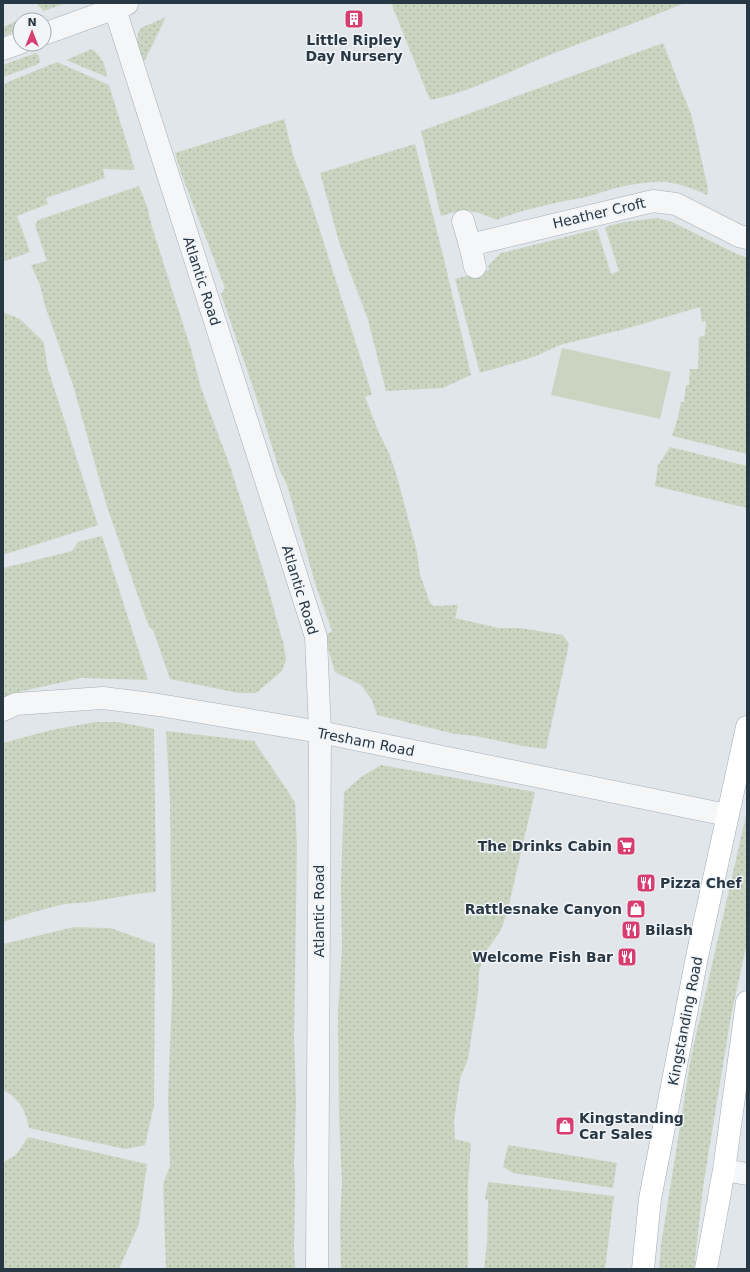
<svg xmlns="http://www.w3.org/2000/svg" width="750" height="1272" font-family="'DejaVu Sans',sans-serif">
  <style>
    .grass { fill: url(#grass-dots) }
    .park { fill: #cad5c1 }
    .lines { fill: none; stroke-linecap: round; stroke-linejoin: round }
    .minor-casing { stroke: #a6aeb6; stroke-width: 23 }
    .major-casing { stroke: #9fadb7; stroke-width: 23 }
    .minor { stroke: #f4f6f8; stroke-width: 22 }
    .major { stroke: #fff; stroke-width: 22 }
    .labels { text-anchor: middle; stroke-width: 3; stroke-linejoin: round; paint-order: stroke }
    .poi-label { font-size: 14px; font-weight: bold; fill: #283744; stroke: #f1f5f8; text-anchor: end }
    .street-label { font-size: 14px; fill: #283744; stroke: #f1f5f8 }
  </style>
  <defs>
    <pattern id="grass-dots" width="8" height="8" patternUnits="userSpaceOnUse"><rect width="8" height="8" fill="#cad5c1"/><path d="M2 2h.1M6 6h.1" fill="none" stroke="#aeb7a7" stroke-width="1.8" stroke-linecap="round"/></pattern>
  </defs>
  <rect width="100%" height="100%" fill="#e1e6eb"/>
  <g class="grass">
    <path d="M36,3H66L44,11Z"/>
    <path d="M391,3H685C639,22 593,38 547,56C508,72 471,92 430,100Z"/>
    <path d="M166,17L144,62C141,51 133,38 141,28Z"/>
    <path d="M22,19L20,20V29L3,36V27Z"/>
    <path d="M663,43L692,117L708,189L707,195C694,189 681,184 667,182C648,181 627,185 609,190C602,192 594,195 586,197C556,203 526,208 497,220L479,213L461,210L441,216L421,131Z"/>
    <path d="M92,49C102,57 105,64 107,77L66,60Z"/>
    <path d="M36,53L39,56L40,62L36,65L3,77V65Z"/>
    <path d="M57,62L109,85L135,170L103,169L105,178L46,198L48,204L17,216L30,252L3,262V84Z"/>
    <path d="M284,119L294,158L309,196L372,394L365,397L379,433L389,453L396,473L417,552L420,574L430,603L434,606L458,605L455,618L499,628H520L563,635L569,644L546,749L523,746L476,736L455,734L377,715L372,700L361,685L335,672L324,636L332,631L316,586L287,485L279,469L260,408L221,294L225,288L181,173L175,153Z"/>
    <path d="M415,144L444,259L471,375L443,388L386,391L368,320L340,245L320,173Z"/>
    <path d="M139,186L147,206L152,227L191,349L201,388L231,469L263,570L284,646L286,660L282,671L256,693H238L170,679L153,630L149,627L107,507L73,385L45,306L40,285L31,265L47,261L35,225L38,220Z"/>
    <path d="M657,218L672,222L737,254L747,258V454L672,436L678,417L681,402H684L686,385H689L690,369H698L699,337L705,335L706,321L702,322L700,307L625,329L564,344C553,347 544,353 533,357C516,363 497,368 480,373L455,279L489,270L488,266L501,253L506,252L597,229L611,274L619,271L605,227L624,222Z"/>
    <path d="M3,312L20,319L44,342L47,366L98,525L3,555Z"/>
    <path d="M670,447L747,466V508L655,486L658,465Z"/>
    <path d="M102,536L148,680L81,678L23,691L3,698V568L72,551L78,542Z"/>
    <path d="M95,722H118L154,729L156,892L136,894L90,902L64,904L23,915L3,922V743L51,730Z"/>
    <path d="M166,731L254,741L295,802L297,846L294,1038L296,1101L294,1164L295,1187L294,1249L295,1269H166L163,1184L170,1166L168,1099L172,995L170,801Z"/>
    <path d="M381,765L535,792L507,913L500,932L486,951L479,971L478,994L468,1059L460,1079L454,1121L455,1139L471,1143L468,1185V1269H341L340,1223L342,1182L339,1118L338,1013L342,948L341,885L344,792L361,777Z"/>
    <path d="M747,811V942L731,1016L703,1187L694,1269H659L661,1245L691,1057Z"/>
    <path d="M74,927L110,928L155,944L154,1106L145,1145L125,1149L29,1128C25,1110 20,1099 3,1090V944Z"/>
    <path d="M28,1137L147,1164L139,1224L119,1269H3V1162L16,1155Z"/>
    <path d="M508,1145L617,1163L613,1188L513,1173L503,1167Z"/>
    <path d="M488,1182L614,1196L605,1269H484L487,1243L488,1200L485,1199Z"/>
  </g>
  <path class="park" d="M562,348L671,372L660,419L551,395Z"/>
  <g class="lines">
    <defs>
      <g id="minor">
        <path d="M115,9L316,637L320,732L317,1269"/>
        <path d="M44,34L127,4"/>
        <path d="M3,49L20,43"/>
        <path d="M463,221L470,245L653,201L676,204L739,236L747,238"/>
        <path d="M470,245L475,267"/>
        <path d="M3,710L16,704L103,698L159,705L320,732L727,815"/>
        <path d="M724,1170L747,1174"/>
      </g>
      <g id="major">
        <path d="M643,1269L650,1199L698,952L747,727"/>
        <path d="M706,1269L724,1170L747,1002"/>
      </g>
    </defs>
    <use href="#minor" class="minor-casing"/>
    <use href="#major" class="major-casing"/>
    <use href="#minor" class="minor"/>
    <use href="#major" class="major"/>
  </g>
  <defs>
    <symbol id="building-square" viewBox="-11 -11 22 22"><rect x="-9" y="-9" width="18" height="18" rx="4" fill="#d83d70" stroke="#f1f5f8"/><path d="M-4-6H4V6H1V3H-1V6H-4ZM-2.5-4.3h1.7v1.8h-1.7ZM.8-4.3h1.7v1.8H.8ZM-2.5-1h1.7V.8h-1.7ZM.8-1h1.7V.8H.8Z" fill="#fff"/></symbol>
    <symbol id="supermarket-square" viewBox="-11 -11 22 22"><rect x="-9" y="-9" width="18" height="18" rx="4" fill="#d83d70" stroke="#f1f5f8"/><path d="M-6-5.5h2.5l.6 2H6L4.5 2H-2.5L-4.4-4H-6ZM-1.5 3.2a1.3 1.3 0 1 0 .1 0ZM3 3.2a1.3 1.3 0 1 0 .1 0Z" fill="#fff"/></symbol>
    <symbol id="restaurant-square" viewBox="-11 -11 22 22"><rect x="-9" y="-9" width="18" height="18" rx="4" fill="#d83d70" stroke="#f1f5f8"/><path d="M-5-6h1v4h1v-4h1v4h1v-4h1v5L-1.5 .5V6h-2V.5L-5-1ZM5-6V6H3V1.5H1.5Q1.5-4 5-6Z" fill="#fff"/></symbol>
    <symbol id="shop-square" viewBox="-11 -11 22 22"><rect x="-9" y="-9" width="18" height="18" rx="4" fill="#d83d70" stroke="#f1f5f8"/><path d="M-5-2.5h2.3a2.7 3.5 0 0 1 5.4 0H5L5.5 6h-11ZM-1.5-2.5h3a1.5 2.3 0 0 0-3 0Z" fill="#fff"/></symbol>
  </defs>
  <g fill-rule="evenodd">
    <use href="#building-square" x="343" y="8" width="22" height="22"/>
    <use href="#supermarket-square" x="615" y="835" width="22" height="22"/>
    <use href="#restaurant-square" x="635" y="872" width="22" height="22"/>
    <use href="#shop-square" x="625" y="898" width="22" height="22"/>
    <use href="#restaurant-square" x="620" y="919" width="22" height="22"/>
    <use href="#restaurant-square" x="616" y="946" width="22" height="22"/>
    <use href="#shop-square" x="554" y="1115" width="22" height="22"/>
  </g>
  <g class="labels">
    <g class="poi-label">
      <text x="354" y="45" text-anchor="middle">Little Ripley<tspan x="354" dy="16">Day Nursery</tspan></text>
      <text x="612" y="851">The Drinks Cabin</text>
      <text x="660" y="888" text-anchor="start">Pizza Chef</text>
      <text x="622" y="914">Rattlesnake Canyon</text>
      <text x="645" y="935" text-anchor="start">Bilash</text>
      <text x="613" y="962">Welcome Fish Bar</text>
      <text x="579" y="1123" text-anchor="start">Kingstanding<tspan x="579" dy="16">Car Sales</tspan></text>
    </g>
    <g class="street-label">
      <text transform="translate(599 213) rotate(-13)" y="5">Heather Croft</text>
      <text transform="translate(202 281) rotate(72)" y="5">Atlantic Road</text>
      <text transform="translate(300 590) rotate(73)" y="5">Atlantic Road</text>
      <text transform="translate(366 742) rotate(11)" y="5">Tresham Road</text>
      <text transform="translate(319 911) rotate(-90)" y="5">Atlantic Road</text>
      <text transform="translate(685 1021) rotate(-79)" y="5">Kingstanding Road</text>
    </g>
  </g>
  <rect width="750" height="1272" fill="none" stroke="#283744" stroke-width="8"/>
  <g transform="translate(32 32)"><circle r="19" fill="#f1f5f8" stroke="#a1a9b0"/>
  <path d="M0-3L7 15L0 10L-7 15Z" fill="#d83d70"/>
  <text y="-6" font-size="11" font-weight="bold" text-anchor="middle" fill="#283744">N</text>
  </g>
</svg>
